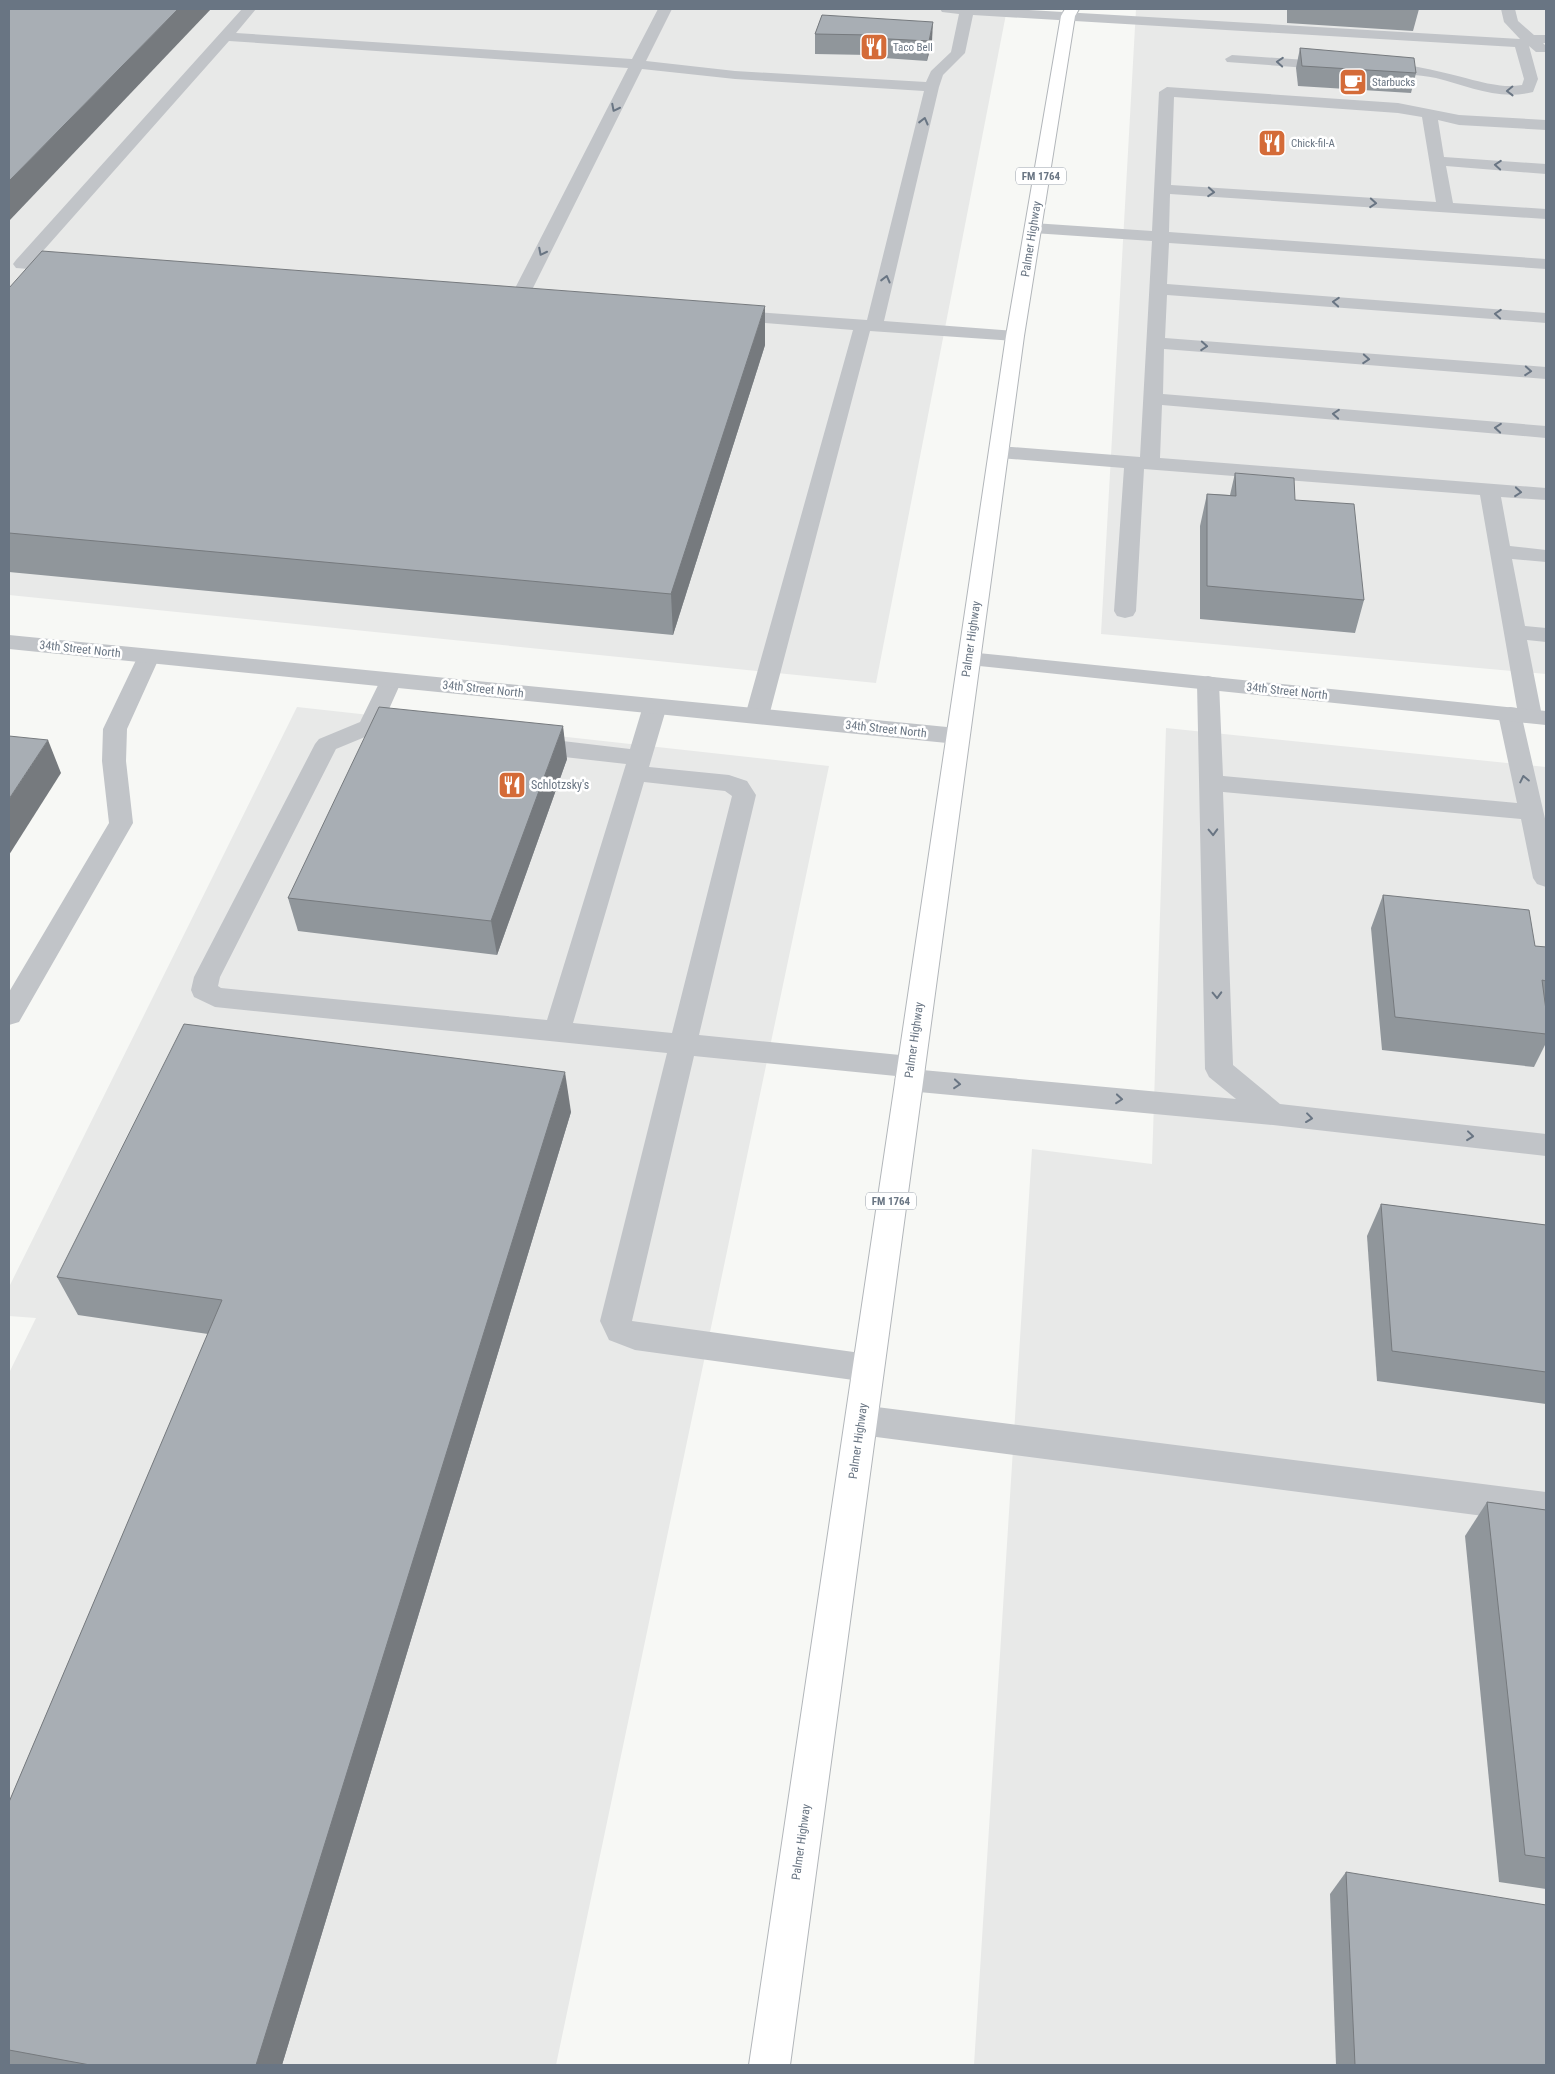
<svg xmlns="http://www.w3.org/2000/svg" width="1555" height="2074" font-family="'Roboto Condensed',sans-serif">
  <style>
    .built { fill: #e8e9e8 }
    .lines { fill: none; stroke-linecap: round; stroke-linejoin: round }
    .primary-casing { stroke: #b2b6ba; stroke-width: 2 }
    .service { fill: #c1c4c8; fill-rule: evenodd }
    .minor { fill: #c1c4c8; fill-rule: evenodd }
    .primary { fill: #fff; fill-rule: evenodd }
    .wall { fill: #90969b }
    .shaded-wall { fill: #767a7e }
    .building { fill: #a8aeb4; stroke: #767a7e }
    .oneway { stroke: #697583 }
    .labels { text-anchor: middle; stroke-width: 5; stroke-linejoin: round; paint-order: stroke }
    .far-poi-label { font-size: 11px; fill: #697583; stroke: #fff; text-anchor: start }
    .shield { fill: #fff; stroke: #969ea8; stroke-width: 1 }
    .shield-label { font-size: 11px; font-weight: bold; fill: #697583 }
    .street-label { font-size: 12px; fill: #697583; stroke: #fff }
    .poi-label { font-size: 12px; fill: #697583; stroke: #fff; text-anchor: start }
  </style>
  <rect width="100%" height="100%" fill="#f7f8f5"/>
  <g class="built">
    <path d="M9,9H1007L876,683L9,595Z"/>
    <path d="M1136,9H1546V674L1101,634Z"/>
    <path d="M297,707L829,766L556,2065H9V1373L36,1318L9,1316V1287Z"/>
    <path d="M1166,728L1546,767V2065H974L1032,1149L1152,1164Z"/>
  </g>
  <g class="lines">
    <defs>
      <path id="primary" d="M1065,9H1079L1075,16L1024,336L790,2065H749L1006,336L1061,16Z"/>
    </defs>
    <use href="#primary" class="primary-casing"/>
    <g class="service">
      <path d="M242,9H256L236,33L632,59L658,9H672L646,61L735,71L926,82L931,71L951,52L959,14L942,12L940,9H1013L1520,39L1504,22L1501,9H1515L1518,21L1534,35H1546V43H1543L1546,46V52H1536L1529,46L1538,79L1533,92C1499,101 1468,86 1436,78C1417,74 1397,74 1378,73L1371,69C1383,52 1471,81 1491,84C1501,86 1511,87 1522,85L1524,79L1515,47L973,15L965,53L943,75L939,87L884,321L1015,331L1021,332L1024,336L1021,340L1015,341L870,331L769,716L765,721L757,723L749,721L745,716L853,330L728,320L722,319L719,315L722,311L728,310L867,320L924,91L735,79L642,69L527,300L524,304H512L509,300L628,68L229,41L35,260L73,263L76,267L73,271L67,272L16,268L13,264L16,260Z"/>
      <path d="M1232,55L1335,62L1342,66L1335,70L1227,62L1225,59Z"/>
      <path d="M1167,87L1398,103L1459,115L1546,120V130L1459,125L1438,120L1444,157L1546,164V174L1446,166L1453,203L1546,209V219L1170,194L1169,232L1546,259V269L1169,243L1167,284L1546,313V323L1167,295L1165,338L1546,367V379L1164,349L1163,394L1546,426V438L1162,405L1160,458L1546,488V500L1501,497L1510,546L1546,550V562L1512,559L1525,626L1546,628V642L1527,640L1542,716L1538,721L1530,723L1523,722L1546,823V887L1537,884L1533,878L1521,819L1223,792L1233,1065L1280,1104L1546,1134V1156L1273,1125L908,1091L898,1088L894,1080L896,1076L694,1056L632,1321L868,1354L879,1358L884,1368L879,1378L868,1382L635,1350L609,1340L600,1321L667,1053L215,1007L194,997L191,990L194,977L315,744L319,739L360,722L383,675L391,673L399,675L402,680L381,727L377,732L336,749L220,977L218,986L221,988L547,1020L626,764L529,753L521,750L517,745L521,740L529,737L630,749L643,706L647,701L655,699L663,701L667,706L649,767L729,775L747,781L756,795L699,1035L910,1056L920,1059L924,1067L922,1070L1236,1099L1209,1077L1205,1069L1197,683L1200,678L1208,676L1216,678L1219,683L1223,776L1517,803L1498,714L1502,709L1510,707L1517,708L1480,495L1144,469L1136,611L1133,616L1125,618L1117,616L1114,611L1124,468L999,458L992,456L989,452L992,448L999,446L1140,457L1152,241L1033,233L1027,232L1025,228L1027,224L1033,223L1152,231L1159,92ZM1174,97L1398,113L1422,117L1436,202L1171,185ZM644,782L725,791L732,796L672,1033L573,1023Z"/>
      <path d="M149,649L157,651L160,656L127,729L126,761L133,823L19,1022L9,1025V992L109,823L102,761L103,729L138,656L141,651Z"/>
      <path d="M861,1405L1546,1492V1524L861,1435L849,1430L845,1420L849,1410Z"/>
    </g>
    <g class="minor">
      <path d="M9,635L957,728L965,731L969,736L965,741L957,744L9,649Z"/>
      <path d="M968,652L1546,711V725L960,664L957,659L960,654Z"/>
    </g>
    <use href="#primary" class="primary"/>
  </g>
  <g class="wall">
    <path d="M1287,9H1419L1413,31L1287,23Z"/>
    <path d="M822,15L932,41L927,61L869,57V55L815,54V34Z"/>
    <path d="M1300,48L1416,73L1411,93L1298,86L1296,68Z"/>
    <path d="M9,288L765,345L673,635L9,572Z"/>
    <path d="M1235,473L1295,500L1364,600L1355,633L1200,619V526L1207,494L1230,495Z"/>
    <path d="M567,759L497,955L298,931L288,898Z"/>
    <path d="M1383,895L1535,946L1546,947V1043L1534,1067L1382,1050L1371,928Z"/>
    <path d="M571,1112L282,2065H9V1802L208,1334L78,1315L57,1277Z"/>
    <path d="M1381,1204L1546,1225V1404L1377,1381L1367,1236Z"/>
    <path d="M1487,1502L1546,1510V1889L1499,1882L1465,1536Z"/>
    <path d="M1346,1872L1546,2065H1336L1330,1894Z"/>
  </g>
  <g class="shaded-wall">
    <path d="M178,9H211L9,221V181Z"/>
    <path d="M933,22L932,41L927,61L929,41Z"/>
    <path d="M765,306V345L673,635L671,594Z"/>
    <path d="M563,726L567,759L497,955L491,921Z"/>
    <path d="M48,740L61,773L9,855V799Z"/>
    <path d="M565,1072L571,1112L282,2065H256Z"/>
  </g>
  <g class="building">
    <path d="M9,9H178L9,181Z"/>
    <path d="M822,15L933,22L929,41L869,38L870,35L815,34Z"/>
    <path d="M1300,48L1414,58L1416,73L1302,66Z"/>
    <path d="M42,251L765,306L671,594L9,533V288Z"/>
    <path d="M1235,473L1294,478L1295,500L1354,504L1364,600L1207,586V494L1236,496Z"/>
    <path d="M379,707L563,726L491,921L288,898Z"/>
    <path d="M9,736L48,740L9,799Z"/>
    <path d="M1383,895L1529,910L1535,946L1546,947V981L1542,980L1546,1010V1034L1395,1017Z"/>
    <path d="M184,1024L565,1072L256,2065H90L9,2050V1802L222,1300L57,1277Z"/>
    <path d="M1381,1204L1546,1225V1372L1392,1351Z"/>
    <path d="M1487,1502L1546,1510V1858L1525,1855Z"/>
    <path d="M1346,1872L1546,1905V2065H1355Z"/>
  </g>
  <defs><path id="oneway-chevron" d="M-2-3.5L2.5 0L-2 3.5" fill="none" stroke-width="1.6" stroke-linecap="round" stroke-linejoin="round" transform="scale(1.25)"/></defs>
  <g class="oneway">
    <use href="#oneway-chevron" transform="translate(1280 62) rotate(-176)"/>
    <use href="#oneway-chevron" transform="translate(1510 91) rotate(179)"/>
    <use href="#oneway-chevron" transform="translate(615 108) rotate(117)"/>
    <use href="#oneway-chevron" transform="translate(924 121) rotate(-76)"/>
    <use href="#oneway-chevron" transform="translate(1498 165) rotate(-176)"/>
    <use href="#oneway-chevron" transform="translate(1211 192) rotate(4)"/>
    <use href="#oneway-chevron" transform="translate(1373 203) rotate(4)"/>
    <use href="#oneway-chevron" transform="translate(542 252) rotate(117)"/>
    <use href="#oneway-chevron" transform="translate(886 279) rotate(-76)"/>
    <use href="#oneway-chevron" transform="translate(1336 302) rotate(-176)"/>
    <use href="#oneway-chevron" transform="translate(1498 314) rotate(-176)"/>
    <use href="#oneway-chevron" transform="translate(1204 346) rotate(4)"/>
    <use href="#oneway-chevron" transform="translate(1366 359) rotate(4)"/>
    <use href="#oneway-chevron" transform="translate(1528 371) rotate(4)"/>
    <use href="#oneway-chevron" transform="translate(1336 414) rotate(-175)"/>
    <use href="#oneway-chevron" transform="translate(1498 428) rotate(-175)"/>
    <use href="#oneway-chevron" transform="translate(1518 492) rotate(5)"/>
    <use href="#oneway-chevron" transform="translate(1524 779) rotate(-102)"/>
    <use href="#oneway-chevron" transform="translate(1213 832) rotate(88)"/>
    <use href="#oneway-chevron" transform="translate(1217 995) rotate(88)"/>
    <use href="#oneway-chevron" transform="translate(957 1084) rotate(5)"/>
    <use href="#oneway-chevron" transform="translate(1119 1099) rotate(5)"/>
    <use href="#oneway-chevron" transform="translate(1309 1118) rotate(7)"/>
    <use href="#oneway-chevron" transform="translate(1470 1136) rotate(6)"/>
  </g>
  <defs>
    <symbol id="restaurant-square" viewBox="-11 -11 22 22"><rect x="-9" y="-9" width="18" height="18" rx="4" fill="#d46b38" stroke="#fff"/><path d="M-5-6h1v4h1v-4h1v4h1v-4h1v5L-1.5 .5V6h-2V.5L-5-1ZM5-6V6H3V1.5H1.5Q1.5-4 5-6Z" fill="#fff"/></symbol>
    <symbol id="cafe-square" viewBox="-11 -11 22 22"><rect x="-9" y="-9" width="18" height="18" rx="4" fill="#d46b38" stroke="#fff"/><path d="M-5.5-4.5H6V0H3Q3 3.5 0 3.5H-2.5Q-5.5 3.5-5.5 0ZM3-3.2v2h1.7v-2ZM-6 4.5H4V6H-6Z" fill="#fff"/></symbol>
  </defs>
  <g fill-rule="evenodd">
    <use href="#restaurant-square" x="858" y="31" width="32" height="32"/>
    <use href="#cafe-square" x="1337" y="66" width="32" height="32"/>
    <use href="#restaurant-square" x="1256" y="127" width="32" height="32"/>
    <use href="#restaurant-square" x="496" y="769" width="32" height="32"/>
  </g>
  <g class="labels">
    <g class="far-poi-label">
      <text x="893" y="51">Taco Bell</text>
      <text x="1372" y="86">Starbucks</text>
      <text x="1291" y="147">Chick-fil-A</text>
    </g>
    <g class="shield">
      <rect x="1016" y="167.5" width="50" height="17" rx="4"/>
      <rect x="866" y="1192.5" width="50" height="17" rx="4"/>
    </g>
    <g class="shield-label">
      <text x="1041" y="180">FM 1764</text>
      <text x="891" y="1205">FM 1764</text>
    </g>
    <g class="street-label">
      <text transform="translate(1031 239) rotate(-81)" y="4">Palmer Highway</text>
      <text transform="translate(971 639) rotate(-82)" y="4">Palmer Highway</text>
      <text transform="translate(80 649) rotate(6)" y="4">34th Street North</text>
      <text transform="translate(483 689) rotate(6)" y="4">34th Street North</text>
      <text transform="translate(1287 691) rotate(6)" y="4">34th Street North</text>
      <text transform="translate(886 729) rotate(6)" y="4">34th Street North</text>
      <text transform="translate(914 1040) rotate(-82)" y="4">Palmer Highway</text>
      <text transform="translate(858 1441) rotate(-82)" y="4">Palmer Highway</text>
      <text transform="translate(801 1842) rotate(-82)" y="4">Palmer Highway</text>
    </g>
    <g class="poi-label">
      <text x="531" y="789">Schlotzsky's</text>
    </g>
  </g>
  <rect width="1555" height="2074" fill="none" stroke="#697583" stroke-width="20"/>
</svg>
